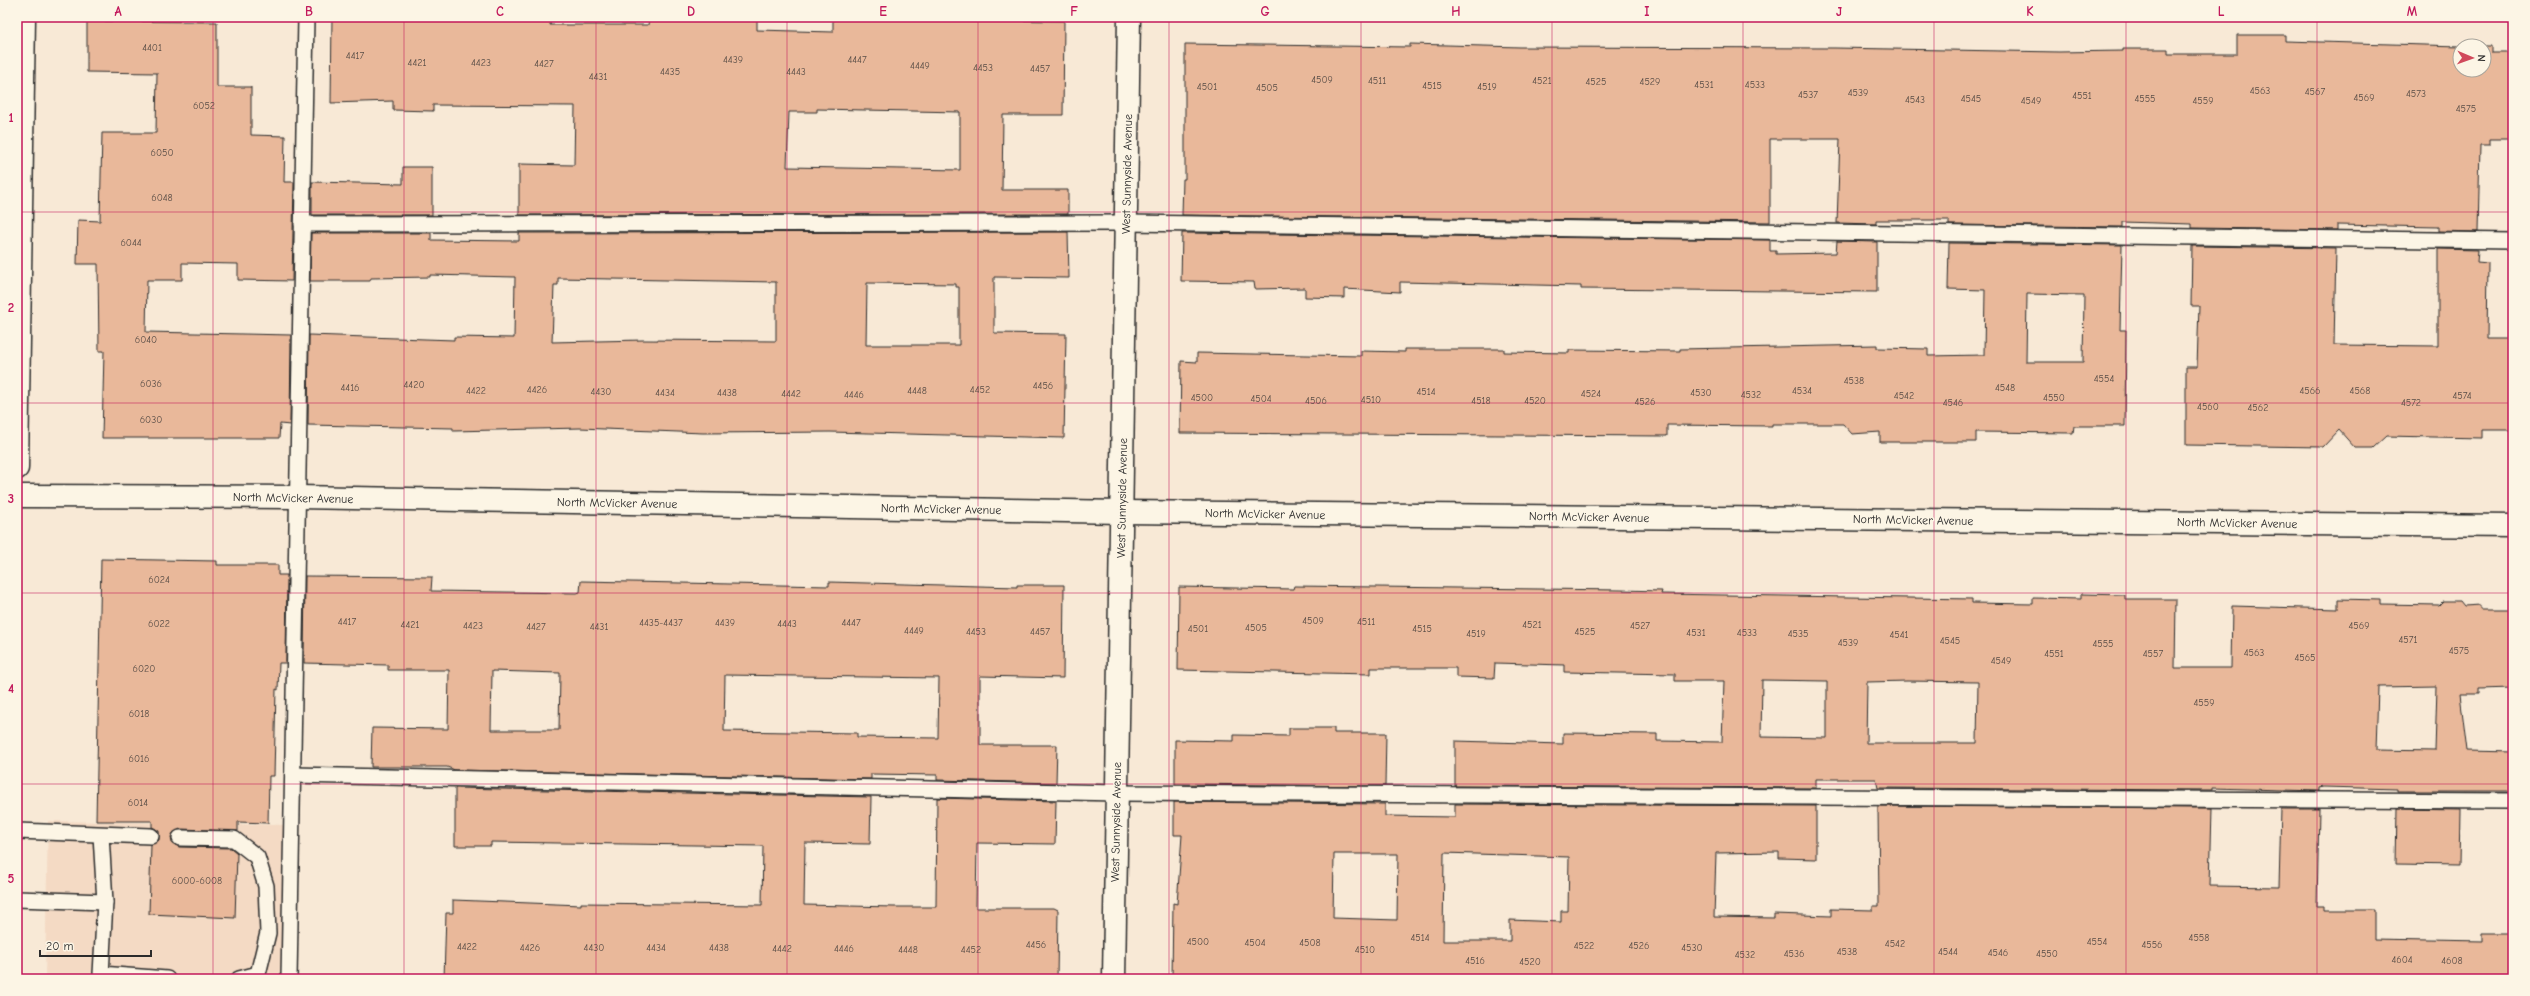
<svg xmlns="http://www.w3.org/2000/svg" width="2530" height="996" font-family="'Comic Neue',sans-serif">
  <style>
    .built { fill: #f4dac4 }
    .building { fill: #e9b89a; stroke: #2b2b2b; fill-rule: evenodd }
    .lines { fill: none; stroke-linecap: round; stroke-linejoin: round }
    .lane-casing { stroke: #2b2b2b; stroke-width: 18 }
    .street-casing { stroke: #2b2b2b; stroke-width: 25 }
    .secondary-casing { stroke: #2b2b2b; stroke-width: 25 }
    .lane { stroke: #fcf5e5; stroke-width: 15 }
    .street { stroke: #fcf5e5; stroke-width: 22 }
    .secondary { stroke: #fcf5e5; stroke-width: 22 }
    .grid { fill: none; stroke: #c2185b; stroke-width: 1; stroke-opacity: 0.55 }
    .labels { text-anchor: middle; stroke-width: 3; stroke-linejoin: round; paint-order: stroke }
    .number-label { font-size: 10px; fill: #5a4e47 }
    .street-label { font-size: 12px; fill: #2b2b2b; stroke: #fcf5e5 }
    .neatline { fill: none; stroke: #c2185b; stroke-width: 1.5 }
    .grid-label { font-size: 13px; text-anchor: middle; font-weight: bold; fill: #c2185b }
  </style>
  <rect width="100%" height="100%" fill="#f8e9d6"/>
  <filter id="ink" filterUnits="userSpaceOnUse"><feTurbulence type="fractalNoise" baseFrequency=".025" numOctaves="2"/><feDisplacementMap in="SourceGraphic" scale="8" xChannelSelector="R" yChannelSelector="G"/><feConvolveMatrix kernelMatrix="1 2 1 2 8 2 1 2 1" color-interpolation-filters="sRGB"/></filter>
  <g filter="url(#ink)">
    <path class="built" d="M48,821L287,825L285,979H45Z"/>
    <g class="building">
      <path d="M332,17H551L550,25H648L649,18L757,19V30L833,32V18L1064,21L1063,115H1003L1002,190H1068V214L519,215V164L574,165L575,106L433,105V111L393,110V101L331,103ZM817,109L960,112V170L787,167L789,112H817Z"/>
      <path d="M87,21L217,22V87H251V135L285,136L284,182H294L292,281L238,280V264L182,263V280H147L146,332L291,335L290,425L280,424L279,438H102L104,351H99L98,264H77L78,220L100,221L102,133H156L157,73L87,72Z"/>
      <path d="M2237,35H2285V41L2460,46V70H2484V46H2491V53H2513V139H2490V145H2480L2478,232L2438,231V227L2337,225V230L2192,228V224L2122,222V227L1949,225V220H1876V224L1837,223L1840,139H1770V222L1182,215L1183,179H1185V44L1410,47V44L1520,47L1835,48L2059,52L2123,51V49H2168V54H2237Z"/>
      <path d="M403,167H432V215H312V182L403,184Z"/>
      <path d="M1068,232L1069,278L994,277V333L1066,334L1064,438L830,432L703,433L580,428L453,431V428L308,425L309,335L454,340V337L514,338L515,277L430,275V277L371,278L370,281H310L311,233H431V240L519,241V233ZM558,278L776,282V341L643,340L552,342L554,285H558ZM867,283L956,284V287H959V345H866Z"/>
      <path d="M1182,233L1770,240V251H1776V254L1836,253L1837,241L1877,242V292L1581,289V286L1400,282V292L1344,289V298L1305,297V288L1255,289L1254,282L1181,281Z"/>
      <path d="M1949,243L2122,245L2120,330H2126L2125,426H2074L2073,433L1976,432V442H1880V432L1852,434L1843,424H1772V426L1667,425V436L1180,433L1181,361L1197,362V353L1361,356V351L1405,352V349H1504V352L1569,353V350L1680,351V349L1877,345V348L1928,349V356L1984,355L1985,290L1948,289ZM2027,294L2084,295L2083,362H2026Z"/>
      <path d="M2192,246L2336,248L2334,345L2438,346V249L2478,250L2477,262L2488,263L2487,339H2513V430H2482V438L2386,436L2373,448H2355L2339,430L2323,447L2186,445V367H2197L2199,306H2191Z"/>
      <path d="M101,559L217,561V565H278V575H287L286,663H279L278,690L276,689L274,776H269L268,823L238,822V831L180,829L173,833L171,837L172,843L179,847L231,848L237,853L235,918L149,914L151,845L159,840V831L152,827V821H96Z"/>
      <path d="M305,576L432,577L431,591L577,593L580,592L581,581L829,586V582L1017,587V585H1064L1063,678L980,676V745H1057L1056,783L937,780V775L871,774V779L455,770L447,767H371L372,728L448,729L449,670H388V665L304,663ZM492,671L560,673L559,730H491ZM725,675L939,678L938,738L857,737V733L724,731Z"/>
      <path d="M1294,586L1620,590L1662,591L1661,594L1972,599V603L2033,604V598L2081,599V594L2125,595V599H2176L2175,668H2231L2232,606L2338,609V599L2381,600V604L2439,605L2443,601H2460L2464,606L2481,605V609H2513V688L2479,689V694H2460L2467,751L2513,752V791H2397V789L2324,787L2319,788V791L2212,788V790L1878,788L1876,779H1816V788L1455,786V741L1563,744V733L1657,734V741L1722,742L1724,681H1675V674L1564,672V665L1495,663L1494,678L1456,677V668H1371V674L1178,670L1179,587L1293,589ZM1762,680L1827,681V738L1761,737ZM1907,681L1978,682L1977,743H1866L1867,682ZM2437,686L2435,751L2376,750L2378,687Z"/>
      <path d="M1289,728H1334V733H1386L1385,786L1175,784V740L1234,741V735L1289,736Z"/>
      <path d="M455,788L871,797L870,844L805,843L804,905L894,907H936L937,798L1056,801L1055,844L977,843L976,908H1054L1058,910L1057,979H444L446,913H453V900L581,905V903L762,905L763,846L491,842V846H455Z"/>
      <path d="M1174,802L1385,804V816L1455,817V804L1816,806V859L1779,858V852L1716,853L1714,917L1774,918V914L1831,916V909L1873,910V906H1879L1878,806L2212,808L2210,886L2279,887L2281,809H2319L2317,906H2324V910H2374V939L2482,941V933H2513V979H1172L1173,903L1177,904L1182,835H1174ZM1444,853L1569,857L1568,911H1561V922L1510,920V941H1443ZM1334,854H1398L1397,920L1333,918Z"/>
      <path d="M2397,809L2460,810L2459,865L2396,864Z"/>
    </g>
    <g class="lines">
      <defs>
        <g id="lane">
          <path d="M302,224L1126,223L2513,241"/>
          <path d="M293,775L1117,793L2513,801"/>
          <path d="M17,831L151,836"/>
          <path d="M101,835L105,902"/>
          <path d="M180,838L234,839L257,857L266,886L268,933L258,974L239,979"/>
          <path d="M17,899L105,902L101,974L167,979"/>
          <path d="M289,979L306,17"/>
        </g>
        <g id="street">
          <path d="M17,496L298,497L1122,512L2513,526"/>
          <path d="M1114,979L1129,17"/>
        </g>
        <path id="secondary" d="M17,468L24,17"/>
      </defs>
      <use href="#lane" class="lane-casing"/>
      <use href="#street" class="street-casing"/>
      <use href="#secondary" class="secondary-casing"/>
      <use href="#lane" class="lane"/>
      <use href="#street" class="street"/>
      <use href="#secondary" class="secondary"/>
    </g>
  </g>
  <path class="grid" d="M213,17V979M404,17V979M596,17V979M787,17V979M978,17V979M1169,17V979M1361,17V979M1552,17V979M1743,17V979M1934,17V979M2126,17V979M2317,17V979M17,212H2513M17,403H2513M17,593H2513M17,784H2513"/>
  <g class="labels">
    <g class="number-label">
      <text x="152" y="51">4401</text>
      <text x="355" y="59">4417</text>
      <text x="733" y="63">4439</text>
      <text x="857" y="63">4447</text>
      <text x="417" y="66">4421</text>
      <text x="481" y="66">4423</text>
      <text x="544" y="67">4427</text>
      <text x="920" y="69">4449</text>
      <text x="983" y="71">4453</text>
      <text x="1040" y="72">4457</text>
      <text x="670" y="75">4435</text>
      <text x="796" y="75">4443</text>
      <text x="598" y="80">4431</text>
      <text x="1322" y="83">4509</text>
      <text x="1377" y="84">4511</text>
      <text x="1542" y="84">4521</text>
      <text x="1596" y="85">4525</text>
      <text x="1650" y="85">4529</text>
      <text x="1704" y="88">4531</text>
      <text x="1755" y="88">4533</text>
      <text x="1432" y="89">4515</text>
      <text x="1207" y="90">4501</text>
      <text x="1487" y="90">4519</text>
      <text x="1267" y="91">4505</text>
      <text x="2260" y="94">4563</text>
      <text x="2315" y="95">4567</text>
      <text x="1858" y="96">4539</text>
      <text x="2416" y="97">4573</text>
      <text x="1808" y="98">4537</text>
      <text x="2082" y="99">4551</text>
      <text x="2364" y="101">4569</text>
      <text x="1971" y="102">4545</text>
      <text x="2145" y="102">4555</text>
      <text x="1915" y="103">4543</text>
      <text x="2031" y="104">4549</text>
      <text x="2203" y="104">4559</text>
      <text x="204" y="109">6052</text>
      <text x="2466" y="112">4575</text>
      <text x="162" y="156">6050</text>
      <text x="162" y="201">6048</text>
      <text x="131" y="246">6044</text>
      <text x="146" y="343">6040</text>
      <text x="2104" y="382">4554</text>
      <text x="1854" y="384">4538</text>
      <text x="151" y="387">6036</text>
      <text x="414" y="388">4420</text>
      <text x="1043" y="389">4456</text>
      <text x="350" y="391">4416</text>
      <text x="2005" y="391">4548</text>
      <text x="537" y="393">4426</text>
      <text x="980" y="393">4452</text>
      <text x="476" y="394">4422</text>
      <text x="917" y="394">4448</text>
      <text x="1802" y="394">4534</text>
      <text x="2310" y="394">4566</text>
      <text x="2360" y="394">4568</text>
      <text x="601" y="395">4430</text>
      <text x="1426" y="395">4514</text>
      <text x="665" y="396">4434</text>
      <text x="727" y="396">4438</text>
      <text x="1701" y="396">4530</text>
      <text x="791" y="397">4442</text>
      <text x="1591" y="397">4524</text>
      <text x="854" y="398">4446</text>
      <text x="1751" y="398">4532</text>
      <text x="1904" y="399">4542</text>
      <text x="2462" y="399">4574</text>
      <text x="1202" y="401">4500</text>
      <text x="2054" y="401">4550</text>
      <text x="1261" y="402">4504</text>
      <text x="1371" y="403">4510</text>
      <text x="1316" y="404">4506</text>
      <text x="1481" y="404">4518</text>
      <text x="1535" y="404">4520</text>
      <text x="1645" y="405">4526</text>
      <text x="1953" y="406">4546</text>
      <text x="2411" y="406">4572</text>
      <text x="2208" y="410">4560</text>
      <text x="2258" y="411">4562</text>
      <text x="151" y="423">6030</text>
      <text x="159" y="583">6024</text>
      <text x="1313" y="624">4509</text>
      <text x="347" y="625">4417</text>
      <text x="1366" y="625">4511</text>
      <text x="661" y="626">4435-4437</text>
      <text x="725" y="626">4439</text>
      <text x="851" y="626">4447</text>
      <text x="159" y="627">6022</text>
      <text x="787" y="627">4443</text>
      <text x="410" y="628">4421</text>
      <text x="1532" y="628">4521</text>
      <text x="473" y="629">4423</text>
      <text x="1640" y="629">4527</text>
      <text x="2359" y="629">4569</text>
      <text x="536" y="630">4427</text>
      <text x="599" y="630">4431</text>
      <text x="1256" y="631">4505</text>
      <text x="1198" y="632">4501</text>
      <text x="1422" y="632">4515</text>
      <text x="914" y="634">4449</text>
      <text x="976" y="635">4453</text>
      <text x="1040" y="635">4457</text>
      <text x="1585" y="635">4525</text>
      <text x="1696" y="636">4531</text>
      <text x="1747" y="636">4533</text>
      <text x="1476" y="637">4519</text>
      <text x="1798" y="637">4535</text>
      <text x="1899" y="638">4541</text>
      <text x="2408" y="643">4571</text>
      <text x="1950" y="644">4545</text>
      <text x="1848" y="646">4539</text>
      <text x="2103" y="647">4555</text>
      <text x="2459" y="654">4575</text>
      <text x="2254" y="656">4563</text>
      <text x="2054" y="657">4551</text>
      <text x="2153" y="657">4557</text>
      <text x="2305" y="661">4565</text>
      <text x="2001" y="664">4549</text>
      <text x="144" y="672">6020</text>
      <text x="2204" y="706">4559</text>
      <text x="139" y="717">6018</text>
      <text x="139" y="762">6016</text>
      <text x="138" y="806">6014</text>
      <text x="197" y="884">6000-6008</text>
      <text x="1420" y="941">4514</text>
      <text x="2199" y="941">4558</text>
      <text x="1198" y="945">4500</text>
      <text x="2097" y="945">4554</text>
      <text x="1255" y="946">4504</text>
      <text x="1310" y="946">4508</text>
      <text x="1895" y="947">4542</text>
      <text x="1036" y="948">4456</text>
      <text x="2152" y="948">4556</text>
      <text x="1584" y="949">4522</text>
      <text x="1639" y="949">4526</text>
      <text x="467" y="950">4422</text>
      <text x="530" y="951">4426</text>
      <text x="594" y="951">4430</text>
      <text x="656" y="951">4434</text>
      <text x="719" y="951">4438</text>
      <text x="1692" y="951">4530</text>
      <text x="782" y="952">4442</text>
      <text x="844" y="952">4446</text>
      <text x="908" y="953">4448</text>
      <text x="971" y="953">4452</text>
      <text x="1365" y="953">4510</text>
      <text x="1847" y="955">4538</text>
      <text x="1948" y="955">4544</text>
      <text x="1998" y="956">4546</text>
      <text x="1794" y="957">4536</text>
      <text x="2047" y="957">4550</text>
      <text x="1745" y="958">4532</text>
      <text x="2402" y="963">4604</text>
      <text x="1475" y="964">4516</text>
      <text x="2452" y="964">4608</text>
      <text x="1530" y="965">4520</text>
    </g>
    <g class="street-label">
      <text transform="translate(1127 174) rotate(-89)" y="4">West Sunnyside Avenue</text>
      <text transform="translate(293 498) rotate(1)" y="4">North McVicker Avenue</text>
      <text transform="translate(1122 498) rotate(-89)" y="4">West Sunnyside Avenue</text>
      <text transform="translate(617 503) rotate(1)" y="4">North McVicker Avenue</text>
      <text transform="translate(941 509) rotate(1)" y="4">North McVicker Avenue</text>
      <text transform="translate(1265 514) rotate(1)" y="4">North McVicker Avenue</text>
      <text transform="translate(1589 517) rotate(1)" y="4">North McVicker Avenue</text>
      <text transform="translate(1913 520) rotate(1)" y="4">North McVicker Avenue</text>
      <text transform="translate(2237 523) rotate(1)" y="4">North McVicker Avenue</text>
      <text transform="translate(1116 822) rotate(-89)" y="4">West Sunnyside Avenue</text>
    </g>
  </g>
  <rect width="2530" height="996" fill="none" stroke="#fcf5e5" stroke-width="44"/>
  <g transform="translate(2472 58) rotate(92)"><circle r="19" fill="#fcf5e5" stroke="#a8a49b"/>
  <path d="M0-3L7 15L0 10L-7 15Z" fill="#d1495b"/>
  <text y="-6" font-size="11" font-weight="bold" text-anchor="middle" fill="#2b2b2b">N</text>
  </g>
  <path d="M40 950v6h111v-6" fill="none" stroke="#2b2b2b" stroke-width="2"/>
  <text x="46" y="950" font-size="12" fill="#2b2b2b" stroke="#fcf5e5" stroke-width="3" paint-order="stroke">20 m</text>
  <rect x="22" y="22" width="2486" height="952" class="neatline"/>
  <g class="grid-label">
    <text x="118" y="16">A</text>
    <text x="309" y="16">B</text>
    <text x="500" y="16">C</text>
    <text x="691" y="16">D</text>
    <text x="883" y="16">E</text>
    <text x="1074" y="16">F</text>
    <text x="1265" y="16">G</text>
    <text x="1456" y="16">H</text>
    <text x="1647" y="16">I</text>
    <text x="1839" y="16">J</text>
    <text x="2030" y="16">K</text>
    <text x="2221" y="16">L</text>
    <text x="2412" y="16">M</text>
    <text x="11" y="122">1</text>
    <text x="11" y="312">2</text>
    <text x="11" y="503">3</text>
    <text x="11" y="693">4</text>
    <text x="11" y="883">5</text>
  </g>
</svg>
